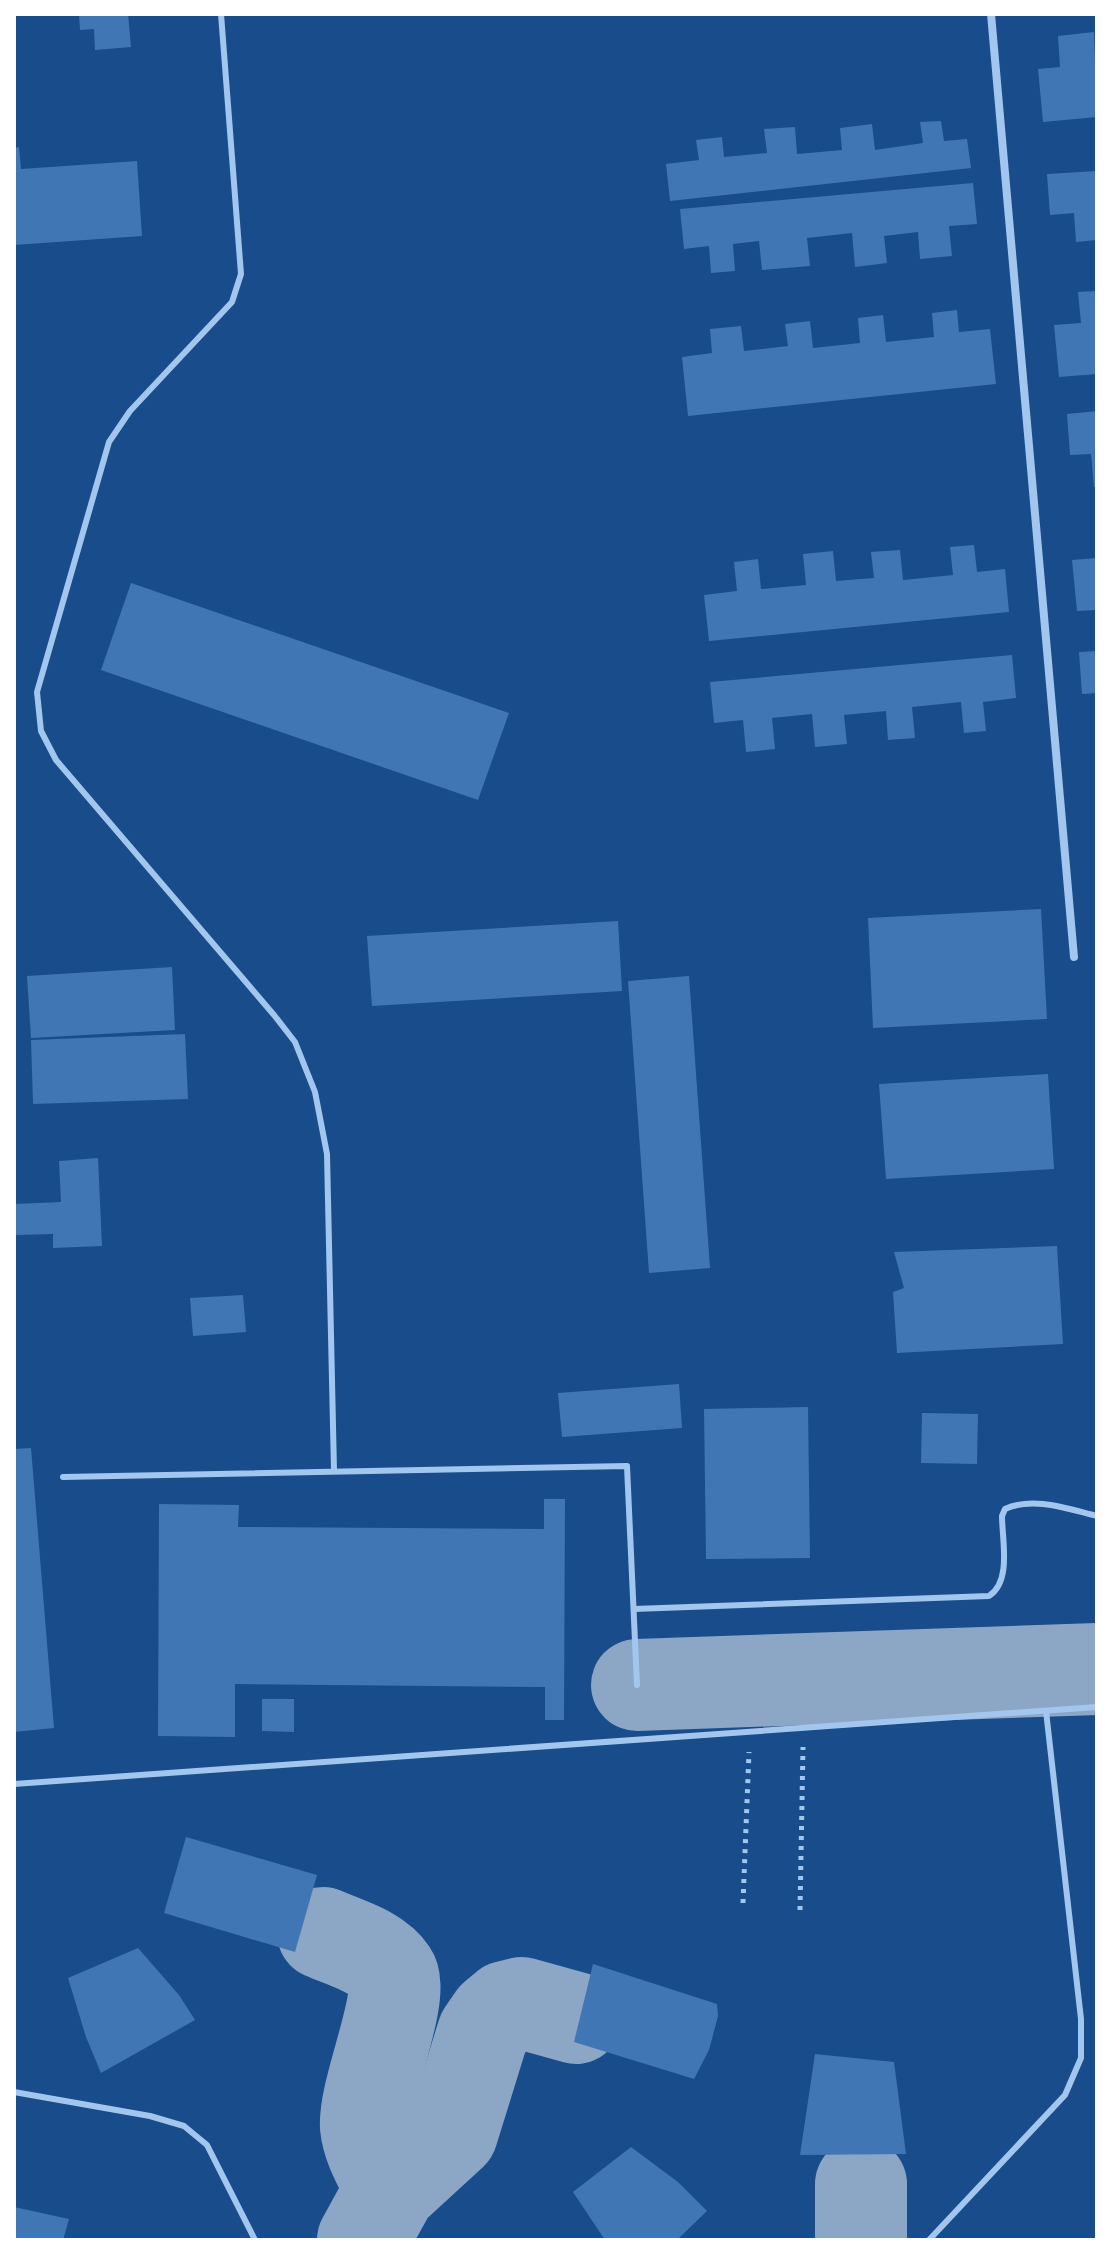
<svg xmlns="http://www.w3.org/2000/svg" width="1111" height="2254" font-family="'Asap Condensed',sans-serif">
  <style>
    .lines { fill: none; stroke-linecap: round; stroke-linejoin: round }
    .taxiway { stroke: #8ca6c5; stroke-width: 92 }
    .building { fill: #4176b4 }
    .path { stroke: #a2c6ee; stroke-width: 5; stroke-dasharray: 4 6; stroke-linecap: butt }
    .lane { stroke: #a2c6ee; stroke-width: 6 }
    .street { stroke: #a2c6ee; stroke-width: 8 }
  </style>
  <rect width="100%" height="100%" fill="#184c8b"/>
  <g class="lines">
    <g class="taxiway">
      <path d="M637,1685L1097,1669"/>
      <path d="M323,1933C346,1943 377,1951 391,1972C407,1995 363,2090 366,2127C368,2148 382,2170 391,2189"/>
      <path d="M363,2240L391,2189L452,2133L483,2033L494,2017L506,2007L522,2003L576,2018"/>
      <path d="M861,2240V2184"/>
    </g>
  </g>
  <g class="building">
    <path d="M79,14H128L131,47L95,50L94,29L80,30Z"/>
    <path d="M1094,32L1097,117L1043,122L1038,69L1060,67L1058,36Z"/>
    <path d="M941,121L944,141L967,139L971,168L670,201L666,164L699,160L696,140L722,137L724,157L767,153L764,129L795,127L797,154L842,150L840,128L872,124L875,150L923,143L920,122Z"/>
    <path d="M19,147L21,169L137,161L142,236L14,245V148Z"/>
    <path d="M1097,171V240L1076,242L1074,213L1050,215L1047,174Z"/>
    <path d="M973,183L977,224L949,226L952,256L920,259L918,232L884,236L887,263L855,267L852,233L807,238L810,266L762,270L759,241L733,244L735,271L711,273L709,246L684,249L680,209Z"/>
    <path d="M1097,291V374L1059,377L1054,325L1081,323L1078,292Z"/>
    <path d="M957,310L959,332L990,329L996,384L688,416L682,357L712,353L710,329L741,326L744,351L788,346L785,324L810,321L813,348L860,343L858,318L883,315L886,342L934,337L932,313Z"/>
    <path d="M1097,411V487H1094L1091,454L1070,455L1067,414Z"/>
    <path d="M974,545L977,572L1005,569L1009,612L709,641L704,595L737,591L734,562L758,559L761,589L806,585L803,554L833,551L836,581L874,578L871,552L900,550L903,580L953,575L950,547Z"/>
    <path d="M1097,558V610L1077,611L1072,560Z"/>
    <path d="M131,583L509,713L478,800L101,670Z"/>
    <path d="M1097,651V693L1082,694L1079,652Z"/>
    <path d="M1012,655L1016,698L983,702L986,731L964,733L961,702L912,707L915,738L888,740L886,711L844,715L847,744L815,747L812,714L772,718L775,749L746,752L743,720L714,723L710,682Z"/>
    <path d="M1041,909L1047,1019L873,1028L868,918Z"/>
    <path d="M618,921L622,991L372,1006L367,936Z"/>
    <path d="M172,967L175,1030L31,1038L27,976Z"/>
    <path d="M689,976L710,1268L649,1273L628,981Z"/>
    <path d="M185,1034L188,1099L33,1104L31,1040Z"/>
    <path d="M1048,1074L1054,1169L886,1179L879,1084Z"/>
    <path d="M98,1158L102,1246L53,1248V1234L14,1235V1204L61,1202L59,1161Z"/>
    <path d="M1057,1246L1063,1344L897,1353L893,1292L904,1288L894,1252Z"/>
    <path d="M243,1295L246,1332L193,1336L190,1298Z"/>
    <path d="M679,1384L682,1428L562,1437L558,1393Z"/>
    <path d="M808,1407L810,1558L706,1559L704,1409Z"/>
    <path d="M922,1413L978,1414L977,1464L921,1463Z"/>
    <path d="M31,1448L54,1728L14,1732V1449Z"/>
    <path d="M544,1499H565L564,1720H545V1687L235,1684V1737L158,1736L159,1504L239,1505L238,1527L544,1529Z"/>
    <path d="M262,1699H294V1732L262,1731Z"/>
    <path d="M186,1837L317,1875L295,1952L164,1913Z"/>
    <path d="M138,1948L179,1995L195,2020L101,2073L86,2037L68,1978Z"/>
    <path d="M593,1964L717,2004L718,2016L709,2050L694,2079L574,2042Z"/>
    <path d="M815,2054L894,2062L906,2154L800,2155Z"/>
    <path d="M631,2147L678,2182L707,2211L677,2240H605L573,2192Z"/>
    <path d="M14,2207L69,2219L63,2240H14Z"/>
  </g>
  <g class="lines">
    <g class="path">
      <path d="M743,1903L749,1752"/>
      <path d="M800,1910L803,1747"/>
    </g>
    <g class="lane">
      <path d="M221,14L241,274L232,302L130,411L109,442L37,692L41,731L56,760L274,1015L295,1042L315,1092L327,1154L334,1471"/>
      <path d="M63,1477L627,1466L637,1685"/>
      <path d="M634,1609L989,1596C1012,1581 1002,1540 1002,1516L1005,1509C1033,1496 1068,1509 1097,1516"/>
      <path d="M14,1784L1097,1707"/>
      <path d="M14,2092L150,2116L184,2126L207,2145L255,2240"/>
      <path d="M929,2240L1065,2095L1081,2058V2019L1046,1711"/>
    </g>
    <path class="street" d="M991,14L1074,957"/>
  </g>
  <rect width="1111" height="2254" fill="none" stroke="#ffffff" stroke-width="32"/>
</svg>
